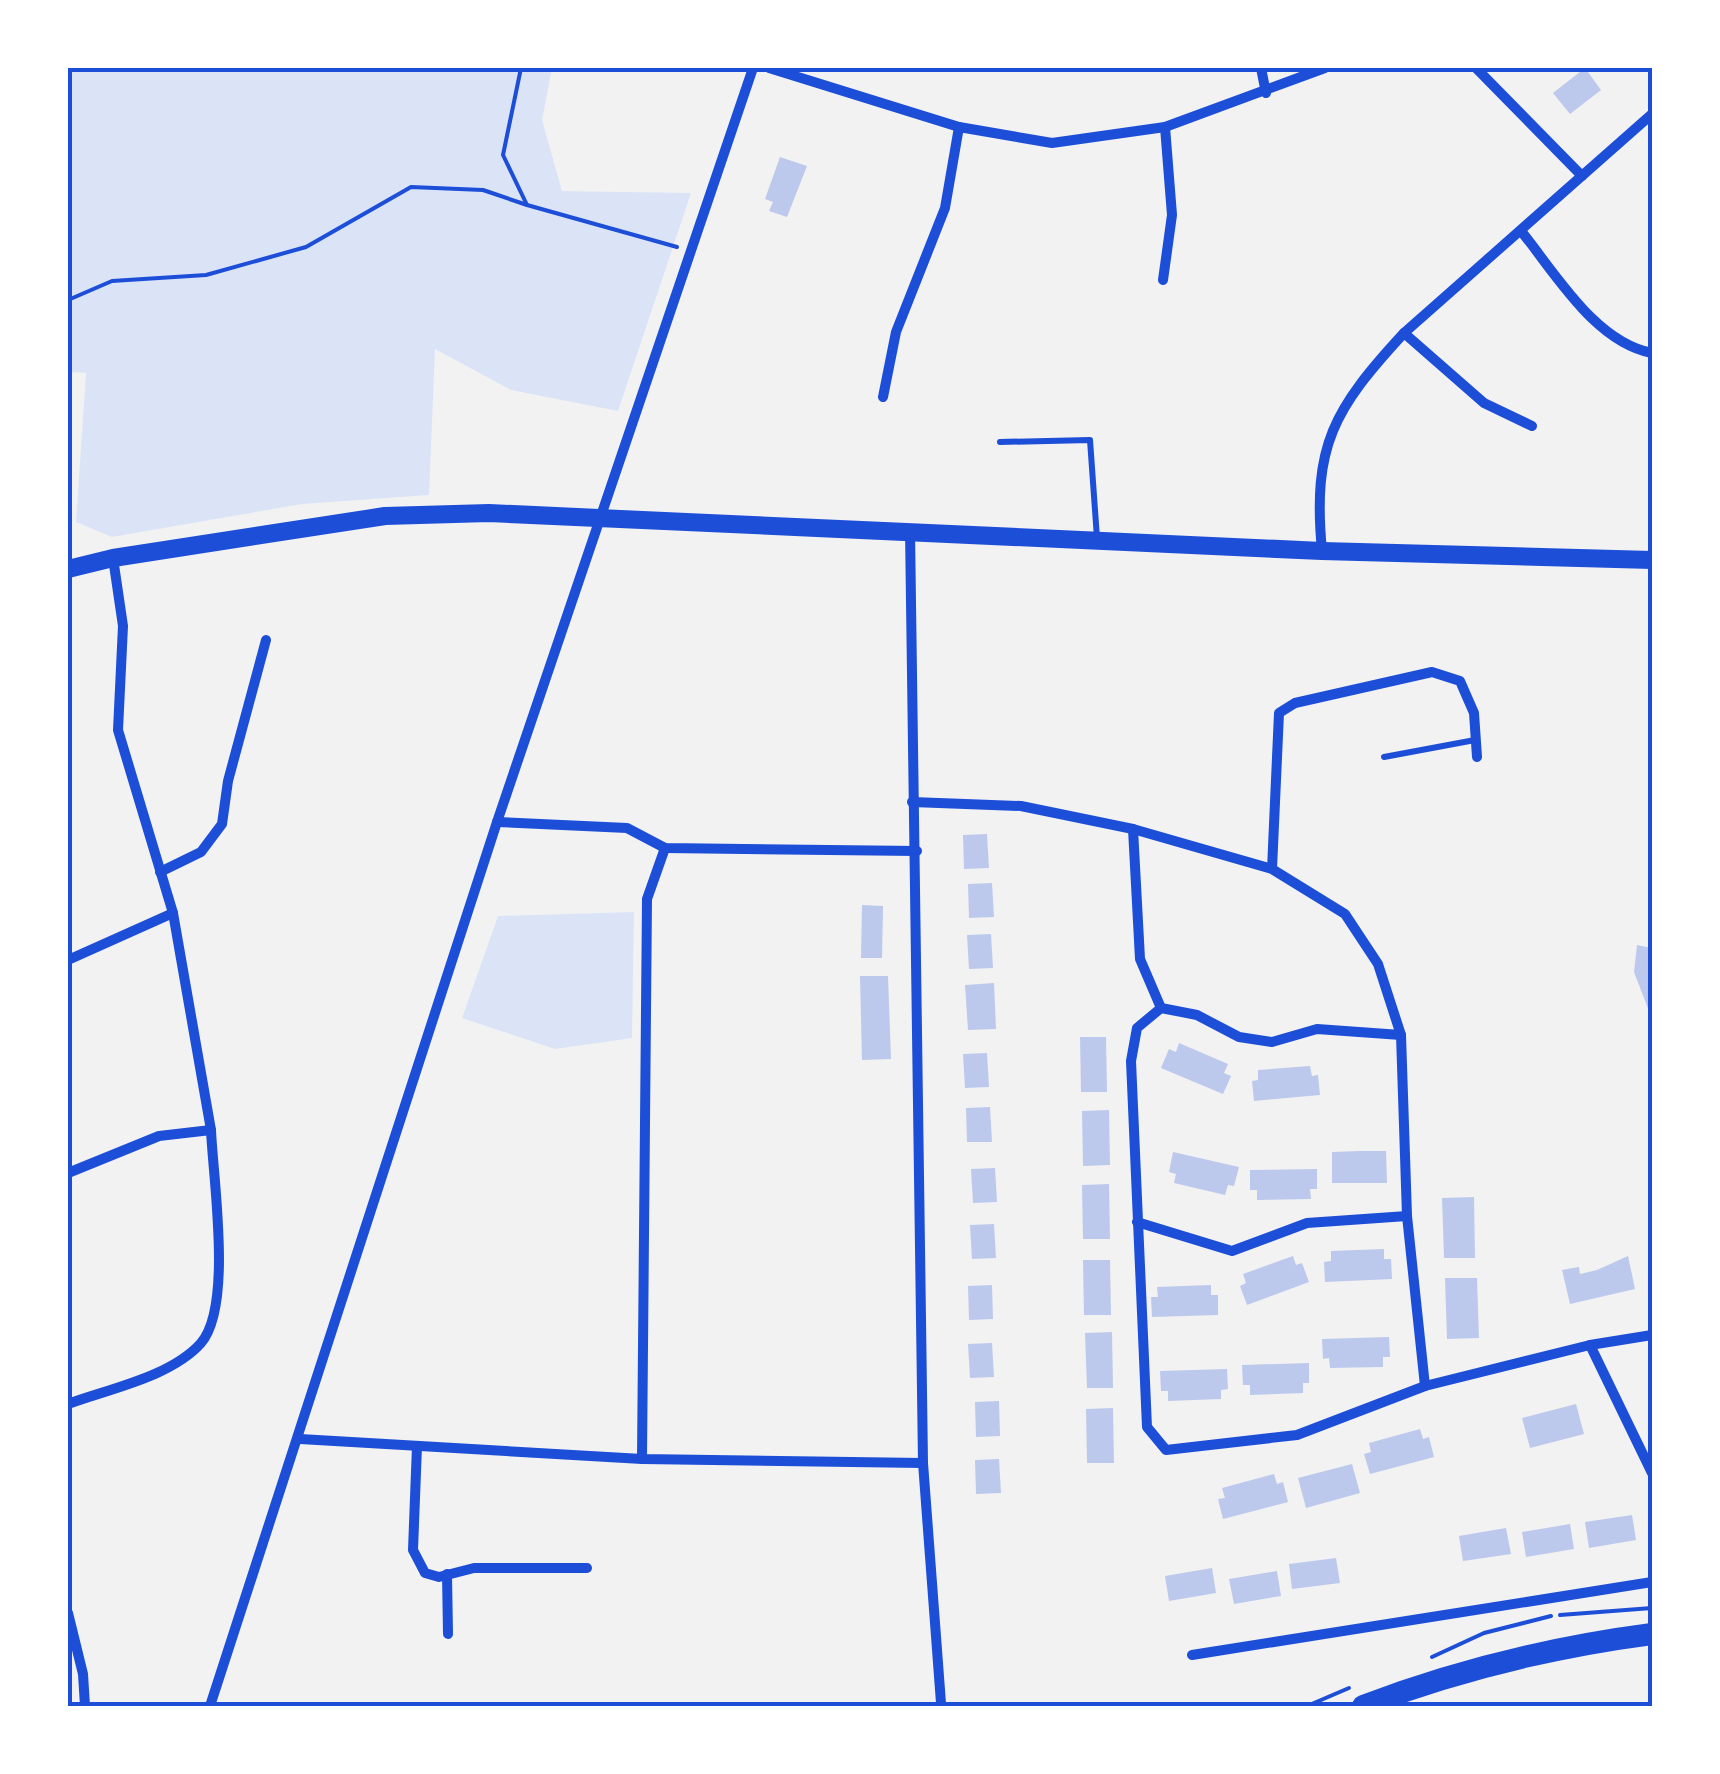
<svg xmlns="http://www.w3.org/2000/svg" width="1720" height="1774" font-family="'PT Serif',serif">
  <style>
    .green { fill: #dbe4f7 }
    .building { fill: #bdc9ec }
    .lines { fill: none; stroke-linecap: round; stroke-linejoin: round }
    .path { stroke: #1d4ed8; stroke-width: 4 }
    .service { stroke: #1d4ed8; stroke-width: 6 }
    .minor { stroke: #1d4ed8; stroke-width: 10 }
    .tertiary { stroke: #1d4ed8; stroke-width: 18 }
    .primary { stroke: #1d4ed8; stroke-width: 22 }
    .neatline { fill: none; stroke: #1d4ed8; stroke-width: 4 }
  </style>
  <rect width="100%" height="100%" fill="#f2f2f2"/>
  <g class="green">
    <path d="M68,68H552L542,120L562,191L691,193L618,411L511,390L435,349L429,495L302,504L112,537L76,522L86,373L68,372Z"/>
    <path d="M634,912L632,1038L555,1049L462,1018L498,916Z"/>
  </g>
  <g class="building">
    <path d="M1585,68L1601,90L1570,114L1553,93Z"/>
    <path d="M780,157L807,166L787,217L769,211L773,202L765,199Z"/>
    <path d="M987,834L989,868L964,869L963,835Z"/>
    <path d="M992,883L994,917L969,918L968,884Z"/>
    <path d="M862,905L883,906L882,958H861Z"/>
    <path d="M991,934L993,968L969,969L967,935Z"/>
    <path d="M1637,945L1652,948V1019L1634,972Z"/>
    <path d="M860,976H888L891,1059L862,1060Z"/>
    <path d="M994,983L996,1029L968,1030L965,985Z"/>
    <path d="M1080,1037H1106L1107,1092H1081Z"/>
    <path d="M1179,1043L1228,1064L1224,1073L1231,1076L1223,1094L1161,1068L1169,1049L1176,1052Z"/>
    <path d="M987,1053L989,1087L965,1088L963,1054Z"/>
    <path d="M1310,1066L1312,1076L1318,1075L1320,1095L1254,1101L1252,1081L1258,1080V1070Z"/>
    <path d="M990,1107L992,1142H967L966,1108Z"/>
    <path d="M1109,1110L1110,1165L1083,1166L1082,1111Z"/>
    <path d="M1360,1151H1386L1387,1183H1332V1152Z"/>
    <path d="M1173,1152L1239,1167L1234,1186L1228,1185L1225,1195L1174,1183L1176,1174L1169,1172Z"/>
    <path d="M995,1168L997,1202L973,1203L971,1169Z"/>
    <path d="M1317,1169V1189H1310L1311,1199L1257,1200V1190H1250V1170Z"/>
    <path d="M1109,1184L1110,1239H1083L1082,1185Z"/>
    <path d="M1474,1197L1475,1258H1444L1442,1198Z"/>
    <path d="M994,1224L996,1258L972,1259L970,1225Z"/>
    <path d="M1384,1249V1259H1391L1392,1279L1325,1282L1324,1262L1331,1261V1251Z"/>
    <path d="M1293,1256L1296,1265L1302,1263L1309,1282L1247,1305L1240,1286L1246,1283L1243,1274Z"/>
    <path d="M1628,1256L1635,1289L1570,1304L1562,1270L1579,1267L1580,1274L1597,1270Z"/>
    <path d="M1083,1260H1110L1111,1315H1084Z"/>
    <path d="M1445,1278H1477L1479,1338L1447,1339Z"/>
    <path d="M992,1285L993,1319L969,1320L968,1286Z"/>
    <path d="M1211,1285V1295H1218V1315L1152,1317L1151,1297H1158L1157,1287Z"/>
    <path d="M1112,1332L1113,1388H1087L1085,1333Z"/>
    <path d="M1389,1337L1390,1357H1383V1367L1330,1368L1329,1358L1323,1359L1322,1339Z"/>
    <path d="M992,1343L994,1377L970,1378L968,1344Z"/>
    <path d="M1309,1363V1383H1303V1393L1250,1395V1385H1243L1242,1365Z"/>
    <path d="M1227,1369L1228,1389L1221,1390V1399L1168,1401V1391H1161L1160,1371Z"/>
    <path d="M999,1401L1000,1436L976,1437L975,1402Z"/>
    <path d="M1576,1404L1584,1434L1530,1448L1522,1418Z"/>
    <path d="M1113,1408L1114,1463H1087L1086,1409Z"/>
    <path d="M1420,1429L1423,1439L1429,1437L1434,1457L1370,1474L1364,1454L1371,1452L1369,1443Z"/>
    <path d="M999,1459L1001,1493L976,1494L975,1460Z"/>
    <path d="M1352,1464L1360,1493L1306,1508L1298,1478Z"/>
    <path d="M1274,1474L1277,1484L1283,1482L1288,1502L1223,1519L1218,1499L1225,1498L1222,1488Z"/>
    <path d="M1632,1515L1636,1540L1589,1548L1585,1522Z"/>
    <path d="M1570,1524L1574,1549L1526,1557L1522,1532Z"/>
    <path d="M1506,1528L1511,1554L1463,1561L1459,1536Z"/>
    <path d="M1336,1558L1340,1583L1292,1589L1289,1564Z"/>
    <path d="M1212,1568L1216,1593L1169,1601L1165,1576Z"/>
    <path d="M1277,1571L1281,1596L1234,1604L1229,1579Z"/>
  </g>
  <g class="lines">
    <g class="path">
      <path d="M521,68L503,155L527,205L677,247"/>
      <path d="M68,300L112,281L206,275L306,247L411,187L483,190L527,205"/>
      <path d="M1560,1615L1652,1608"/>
      <path d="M1432,1657L1484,1633L1551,1616"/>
      <path d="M1307,1706L1349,1688"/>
    </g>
    <g class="service">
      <path d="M1000,442L1090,440L1097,538"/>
      <path d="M1384,757L1475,740"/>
    </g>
    <g class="minor">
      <path d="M769,68L959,127L1052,143L1165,127L1325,68"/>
      <path d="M1261,68L1266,93"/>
      <path d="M1476,68L1582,176"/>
      <path d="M1521,231C1556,274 1595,342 1652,353"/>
      <path d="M1163,280L1172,215L1165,127"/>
      <path d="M1404,333L1484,403L1532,426"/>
      <path d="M883,397L896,332L945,208L959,127"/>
      <path d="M910,530L923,1463L941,1703"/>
      <path d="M1322,551C1312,445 1334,409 1404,333L1652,114"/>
      <path d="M113,558L123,626L118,730L173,913L211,1130"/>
      <path d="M912,802L1021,806L1133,829L1272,869L1345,914L1378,964L1401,1035L1407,1216L1425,1386L1297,1435L1166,1450L1147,1427L1131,1061L1137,1028L1161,1008"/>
      <path d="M497,822L627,828L665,848L917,851"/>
      <path d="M1133,829L1140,959L1161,1008L1197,1015L1239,1037L1272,1042L1317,1029L1401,1035"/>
      <path d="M1272,869L1279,713L1295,703L1432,672L1460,681L1474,713L1477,757"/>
      <path d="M160,872L201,852L222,824L228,781L266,640"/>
      <path d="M68,960L173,913"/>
      <path d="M68,1173L159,1136L211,1130C213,1179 233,1306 201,1343C171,1377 108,1389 68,1404"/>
      <path d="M1137,1222L1232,1251L1307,1223L1407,1216"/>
      <path d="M1590,1345L1652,1335"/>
      <path d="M1425,1386L1590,1345L1652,1473"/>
      <path d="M300,1439L642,1459L923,1463"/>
      <path d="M417,1446L413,1550L425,1573L439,1577L474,1568H587"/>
      <path d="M642,1459L647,899L665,848"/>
      <path d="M447,1574L448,1634"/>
      <path d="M68,1613L83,1674L85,1706"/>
      <path d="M1192,1655L1652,1582"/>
      <path d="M210,1706L497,822L753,68"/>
    </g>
    <path class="tertiary" d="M68,569L113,558L385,516L489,513L1322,551L1652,560"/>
    <path class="primary" d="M1363,1706C1458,1670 1552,1647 1652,1634"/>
  </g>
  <rect width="1720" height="1774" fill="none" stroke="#ffffff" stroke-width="140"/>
  <rect x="70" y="70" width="1580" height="1634" class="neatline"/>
</svg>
